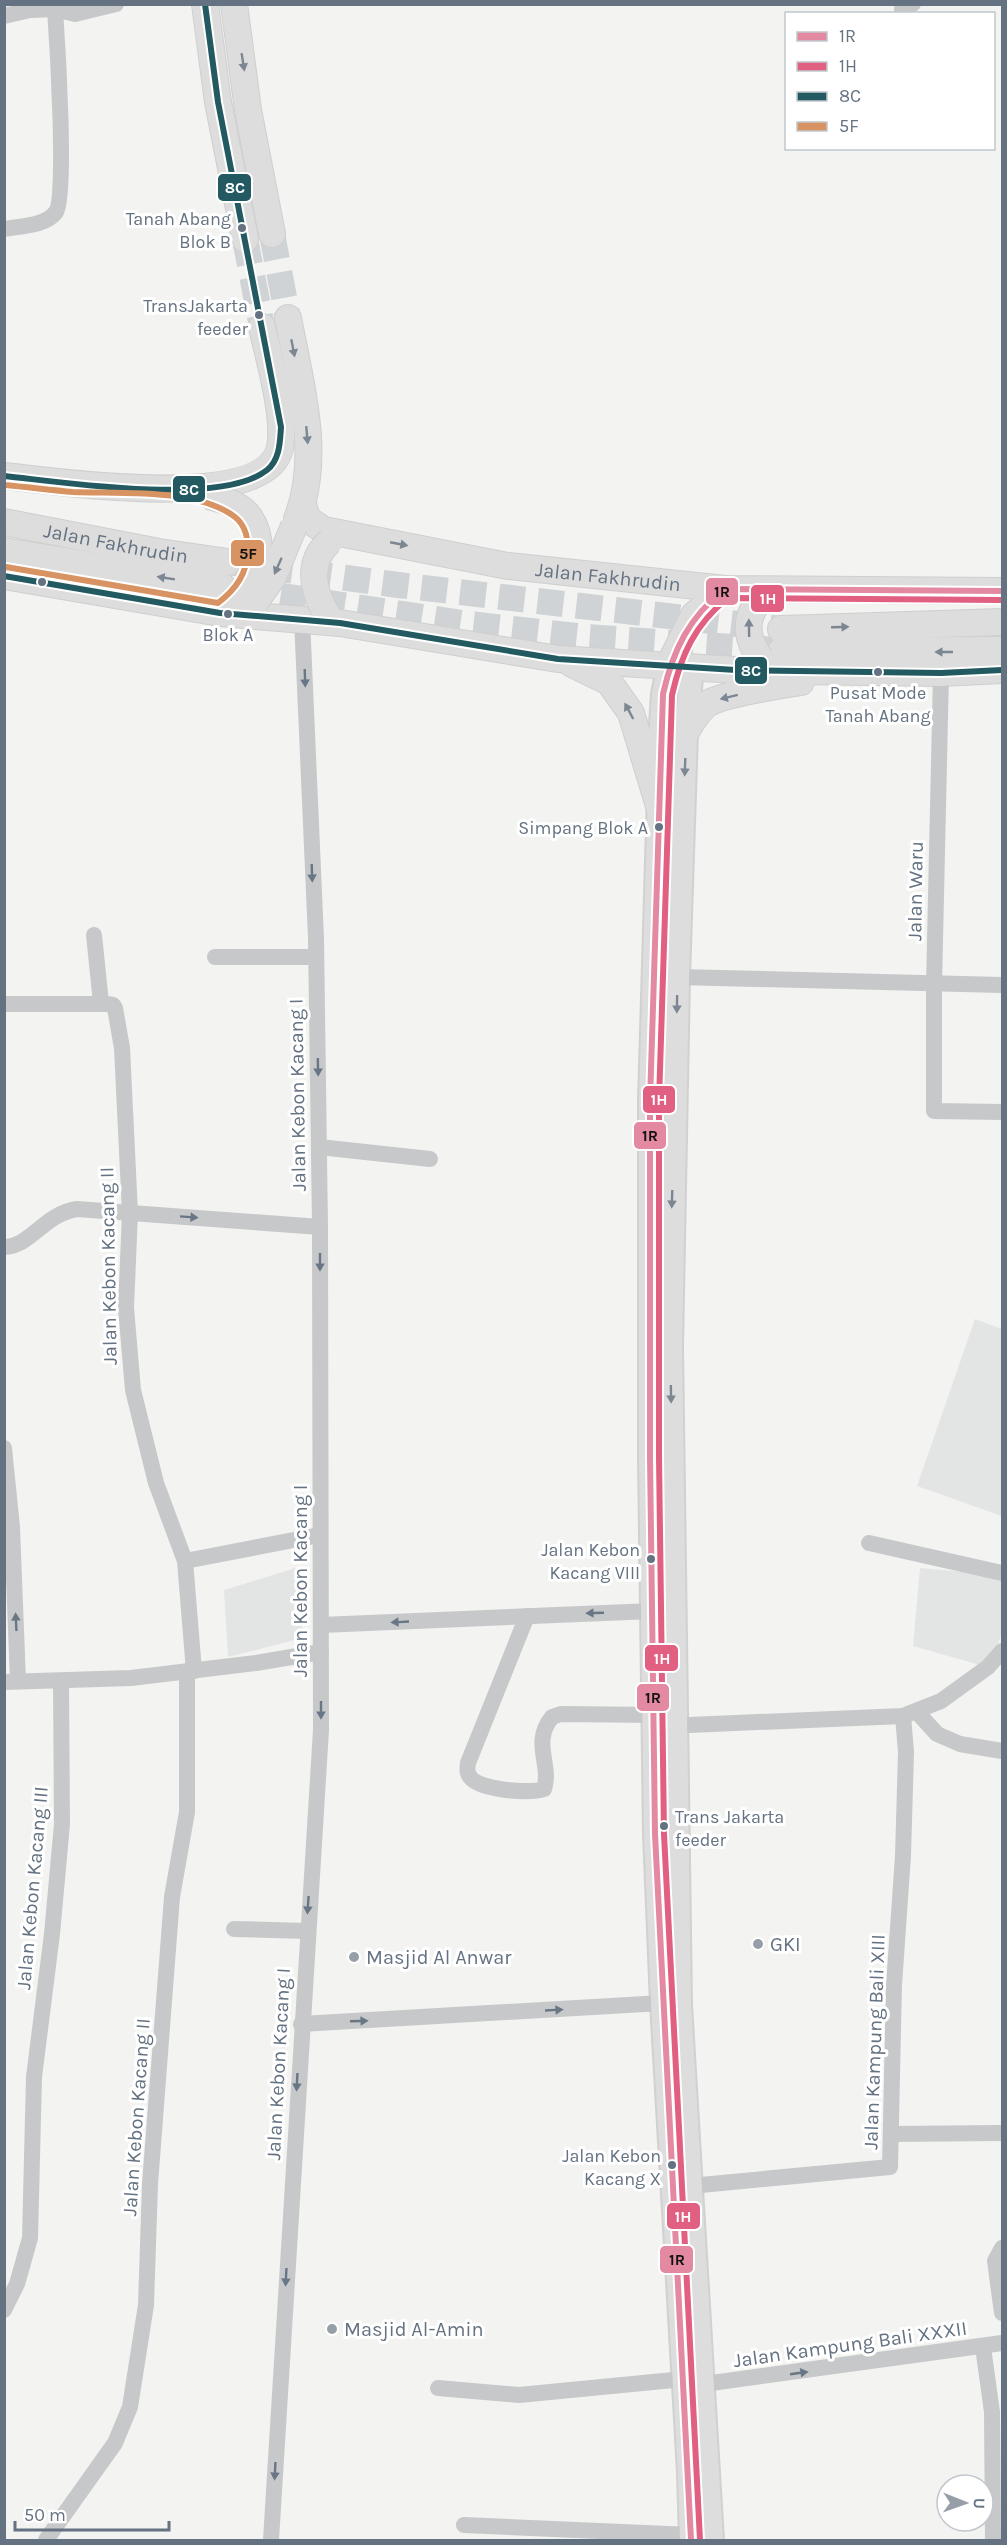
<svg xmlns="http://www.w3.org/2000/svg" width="1007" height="2545" font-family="Karla,sans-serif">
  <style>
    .built { fill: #e3e5e4 }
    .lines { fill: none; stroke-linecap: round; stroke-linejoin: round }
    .stream { stroke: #c9d1d4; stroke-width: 6 }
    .primary-tunnel { stroke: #cfd3d5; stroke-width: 26; stroke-dasharray: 26 13; stroke-linecap: butt }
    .secondary-casing { stroke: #d1d1d2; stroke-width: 26 }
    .primary-casing { stroke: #cfcfcf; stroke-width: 28 }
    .minor { stroke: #c7c8c9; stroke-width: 16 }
    .secondary { stroke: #ddd; stroke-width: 22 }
    .primary { stroke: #ddd; stroke-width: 26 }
    .primary-bridge-casing { stroke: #cfcfcf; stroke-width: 28; stroke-linecap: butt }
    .primary-bridge { stroke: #ddd; stroke-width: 26 }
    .bus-1-casing { stroke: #fff; stroke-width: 10 }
    .bus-2-casing { stroke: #fff; stroke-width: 10 }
    .bus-3-casing { stroke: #fff; stroke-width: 10 }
    .bus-4-casing { stroke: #fff; stroke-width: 10 }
    .bus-1 { stroke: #e489a2; stroke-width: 6 }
    .bus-2 { stroke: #e15f81; stroke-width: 6 }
    .bus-3 { stroke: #235a61; stroke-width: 6 }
    .bus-4 { stroke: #d89363; stroke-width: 6 }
    .oneway { fill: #7c8793 }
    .oneway2 { fill: #697685 }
    .bus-dot { fill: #647281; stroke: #fff; stroke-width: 2 }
    .poi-dot { fill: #969fa8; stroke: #fff; stroke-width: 2 }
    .labels { text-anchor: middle; stroke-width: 6; stroke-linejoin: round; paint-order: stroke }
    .bus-label { font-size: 18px; fill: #647281; stroke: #fff; text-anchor: end }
    .street-label { font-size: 20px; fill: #647281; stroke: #fff }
    .poi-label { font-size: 20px; fill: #647281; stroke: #fff; text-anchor: start }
    .line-badge { stroke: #fff; stroke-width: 2 }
    .badge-label { font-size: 16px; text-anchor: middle; font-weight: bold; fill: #fff }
    .pale-badge-label { font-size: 16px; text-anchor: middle; font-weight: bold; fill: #111 }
  </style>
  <rect width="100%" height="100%" fill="#f3f3f1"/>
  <g class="built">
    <path d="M975,1319L1002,1329V1516L917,1486Z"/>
    <path d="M299,1567L303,1638L228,1657L224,1590Z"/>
    <path d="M920,1568L977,1573L1002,1580V1634L987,1667L913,1646Z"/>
  </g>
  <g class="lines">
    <path class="stream" d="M4,5L5,4"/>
    <g class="primary-tunnel">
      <path d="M272,234L288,318"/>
      <path d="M245,239L262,327"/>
      <path d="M228,562L398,585L781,629"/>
      <path d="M242,590L469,624L586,637L775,650"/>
    </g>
    <defs>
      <g id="secondary">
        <path d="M669,665L663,694L661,725L650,1101V1457L655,1834L662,2003L689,2472L691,2540"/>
        <path d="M692,667L686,732L678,977L671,1347L680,2005L712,2540"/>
      </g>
      <g id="primary">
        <path d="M205,4L218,102L245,239"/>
        <path d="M234,4L248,110L272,234"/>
        <path d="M288,318C300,382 322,455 297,519"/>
        <path d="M4,476C55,481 265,514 280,448C286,417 269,359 262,327"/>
        <path id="s1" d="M303,504L307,519L324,530L508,566L725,589L1002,591"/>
        <path id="s2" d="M4,522L159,552L228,562"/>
        <path d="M4,551L223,587"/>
        <path d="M4,576L220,613L340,623L558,659L736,670L941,673L1002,670"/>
        <path d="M781,629L1002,622"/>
        <path d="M781,651L1002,650"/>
        <path d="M572,664L609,682L631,713L659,806"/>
        <path d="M669,665L694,615L725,589"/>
        <path d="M686,732C692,721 699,709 709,703C724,694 782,685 801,682"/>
      </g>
    </defs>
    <use href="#secondary" class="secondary-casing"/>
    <use href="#primary" class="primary-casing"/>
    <g class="minor">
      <path d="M902,9L913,4"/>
      <path d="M4,16L30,10L55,9L75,14L116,4"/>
      <path d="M4,229C20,226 46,226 56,212C67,197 57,37 55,9"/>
      <path d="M941,673L934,986V1111L1002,1112"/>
      <path d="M94,935L101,1003L113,1005L115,1008L122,1048L130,1213L126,1308L133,1390L156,1483L185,1561L194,1671"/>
      <path d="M215,957H316"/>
      <path d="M678,977L1002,985"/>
      <path d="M4,1004H101"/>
      <path d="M319,1147L430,1159"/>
      <path d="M4,1247C30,1247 44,1214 77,1209L320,1227"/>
      <path d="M4,1448L12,1527L18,1681"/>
      <path d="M869,1543L1002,1573"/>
      <path d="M185,1561L320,1535"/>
      <path d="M527,1616L468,1763C467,1768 467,1773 470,1777C479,1790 529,1794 544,1789C552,1764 531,1743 552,1717L561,1714L655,1715"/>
      <path d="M321,1625L653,1611"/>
      <path d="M4,1682L131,1678L256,1663L321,1652"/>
      <path d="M917,1712L937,1734L960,1744L1002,1751"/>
      <path d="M665,1724L689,1725L903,1716L941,1701L988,1667L1002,1651"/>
      <path d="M234,1929L307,1931"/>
      <path d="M301,2024L662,2003"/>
      <path d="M891,2134L1002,2133"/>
      <path d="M690,2186L890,2167L894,1985L903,1856L906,1752L903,1716"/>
      <path d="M1002,2248L995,2261L1002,2313"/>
      <path d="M4,2310L17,2284L30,2238L34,2077L52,1934L62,1824L61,1681"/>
      <path d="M983,2347L992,2412L993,2540"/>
      <path d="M704,2384L1002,2343"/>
      <path d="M438,2388L519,2395L684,2379"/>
      <path d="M464,2525L691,2535"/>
      <path d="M46,2540L115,2443L130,2407L146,2305L150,2184L172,1897L187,1812V1672"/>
      <path d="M271,2540L321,1730L320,1227L316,938L302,619"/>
    </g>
    <use href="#secondary" class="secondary"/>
    <use href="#primary" class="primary"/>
    <defs>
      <g id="primary-bridge">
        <path d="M209,496C223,500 241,504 250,518C267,544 257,585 234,603"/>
        <path d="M255,602L273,577L294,526"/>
        <path d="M326,613C312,589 307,561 330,541"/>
        <path d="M761,659C746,640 743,617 762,598"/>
      </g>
    </defs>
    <use href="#primary-bridge" class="primary-bridge-casing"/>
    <use href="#primary-bridge" class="primary-bridge"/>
    <defs>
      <path id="bus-1" d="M691,2540L655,1834L650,1457V1101L663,694C673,650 689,617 725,589L1002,591"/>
      <path id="bus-2" d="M700,2540L664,1834L659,1457V1101L672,695C681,655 695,624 728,598L1002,600"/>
      <g id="bus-3">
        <path d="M4,476C63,482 221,507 267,470C280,460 280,441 281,427L218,102L205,4"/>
        <path d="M4,576L220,613L340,623L558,659L736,670L941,673L1002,670"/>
      </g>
      <path id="bus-4" d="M4,485C27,487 50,490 73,492C119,494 198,488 235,517C245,525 248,538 248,550C247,574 236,589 218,603L6,567"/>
    </defs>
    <use href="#bus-1" class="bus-1-casing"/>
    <use href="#bus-2" class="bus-2-casing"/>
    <use href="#bus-3" class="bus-3-casing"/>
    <use href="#bus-4" class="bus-4-casing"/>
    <use href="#bus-1" class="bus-1"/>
    <use href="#bus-2" class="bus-2"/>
    <use href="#bus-3" class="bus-3"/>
    <use href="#bus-4" class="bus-4"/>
  </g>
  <defs><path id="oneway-solid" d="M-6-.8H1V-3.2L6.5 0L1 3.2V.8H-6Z" transform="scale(1.5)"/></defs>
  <g class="oneway">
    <use href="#oneway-solid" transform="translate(243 62) rotate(81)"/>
    <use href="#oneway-solid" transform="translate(293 348) rotate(79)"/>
    <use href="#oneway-solid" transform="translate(307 435) rotate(85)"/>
    <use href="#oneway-solid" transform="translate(399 544) rotate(11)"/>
    <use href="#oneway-solid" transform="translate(278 566) rotate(114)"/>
    <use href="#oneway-solid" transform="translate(166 578) rotate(-171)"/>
    <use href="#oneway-solid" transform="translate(840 627) rotate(-2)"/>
    <use href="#oneway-solid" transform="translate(749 628) rotate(-91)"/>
    <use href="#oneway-solid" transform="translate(944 652) rotate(-180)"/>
    <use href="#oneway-solid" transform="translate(729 697) rotate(166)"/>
    <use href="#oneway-solid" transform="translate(629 711) rotate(-118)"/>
    <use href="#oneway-solid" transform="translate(685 767) rotate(92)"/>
    <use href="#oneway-solid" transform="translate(677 1004) rotate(91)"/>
    <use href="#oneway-solid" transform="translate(672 1199) rotate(92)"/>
    <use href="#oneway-solid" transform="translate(671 1394) rotate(89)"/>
  </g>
  <g class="oneway2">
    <use href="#oneway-solid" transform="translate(305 678) rotate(88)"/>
    <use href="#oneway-solid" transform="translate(312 873) rotate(88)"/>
    <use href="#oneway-solid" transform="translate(318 1067) rotate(89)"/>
    <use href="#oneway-solid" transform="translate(189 1217) rotate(4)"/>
    <use href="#oneway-solid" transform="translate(320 1262) rotate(90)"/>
    <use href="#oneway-solid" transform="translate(595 1613) rotate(178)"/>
    <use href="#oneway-solid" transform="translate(16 1622) rotate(-93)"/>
    <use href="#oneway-solid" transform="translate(400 1622) rotate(177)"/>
    <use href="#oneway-solid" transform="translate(321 1710) rotate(90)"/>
    <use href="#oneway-solid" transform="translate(308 1905) rotate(94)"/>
    <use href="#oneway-solid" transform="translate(554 2010) rotate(-3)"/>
    <use href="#oneway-solid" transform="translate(359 2021) rotate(-2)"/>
    <use href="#oneway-solid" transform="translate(297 2082) rotate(93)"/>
    <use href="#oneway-solid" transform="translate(286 2277) rotate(93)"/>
    <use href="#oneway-solid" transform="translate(799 2373) rotate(-8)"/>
    <use href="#oneway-solid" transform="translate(275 2471) rotate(93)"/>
  </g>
  <g class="bus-dot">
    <circle cx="242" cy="228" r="5"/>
    <circle cx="259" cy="315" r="5"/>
    <circle cx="42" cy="582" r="5"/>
    <circle cx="228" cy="614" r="5"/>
    <circle cx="878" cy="672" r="5"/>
    <circle cx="659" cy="827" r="5"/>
    <circle cx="651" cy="1559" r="5"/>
    <circle cx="664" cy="1826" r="5"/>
    <circle cx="672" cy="2165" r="5"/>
  </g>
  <g class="poi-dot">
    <circle cx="758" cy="1944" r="6"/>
    <circle cx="354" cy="1957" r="6"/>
    <circle cx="332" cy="2329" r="6"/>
  </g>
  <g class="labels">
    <g class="bus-label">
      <text x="231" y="225">Tanah Abang<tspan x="231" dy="23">Blok B</tspan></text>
      <text x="248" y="312">TransJakarta<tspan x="248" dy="23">feeder</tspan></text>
      <text x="228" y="641" text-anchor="middle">Blok A</text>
      <text x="878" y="699" text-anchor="middle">Pusat Mode<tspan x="878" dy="23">Tanah Abang</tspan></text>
      <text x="648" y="834">Simpang Blok A</text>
      <text x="640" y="1556">Jalan Kebon<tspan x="640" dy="23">Kacang VIII</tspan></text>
      <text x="675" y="1823" text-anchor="start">Trans Jakarta<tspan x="675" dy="23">feeder</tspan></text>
      <text x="661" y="2162">Jalan Kebon<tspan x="661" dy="23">Kacang X</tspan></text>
    </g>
    <g class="street-label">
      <text dy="7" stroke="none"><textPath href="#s2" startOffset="114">Jalan Fakhrudin</textPath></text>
      <text dy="7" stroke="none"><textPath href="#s1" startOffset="324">Jalan Fakhrudin</textPath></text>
      <text transform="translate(915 891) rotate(-89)" y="7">Jalan Waru</text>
      <text transform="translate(297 1095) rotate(-91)" y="7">Jalan Kebon Kacang I</text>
      <text transform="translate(108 1266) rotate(-91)" y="7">Jalan Kebon Kacang II</text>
      <text transform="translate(300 1581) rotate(-90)" y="7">Jalan Kebon Kacang I</text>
      <text transform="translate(32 1888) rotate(-85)" y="7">Jalan Kebon Kacang III</text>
      <text transform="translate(874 2042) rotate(-88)" y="7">Jalan Kampung Bali XIII</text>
      <text transform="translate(278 2064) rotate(-87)" y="7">Jalan Kebon Kacang I</text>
      <text transform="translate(136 2117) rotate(-86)" y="7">Jalan Kebon Kacang II</text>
      <text transform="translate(850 2344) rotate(-8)" y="7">Jalan Kampung Bali XXXII</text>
    </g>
    <g class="poi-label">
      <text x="770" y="1951">GKI</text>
      <text x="366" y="1964">Masjid Al Anwar</text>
      <text x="344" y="2336">Masjid Al-Amin</text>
    </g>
  </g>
  <g class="line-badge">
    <rect x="217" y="173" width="35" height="29" rx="6" fill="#235a61"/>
    <rect x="172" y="475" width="34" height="28" rx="6" fill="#235a61"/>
    <rect x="230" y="539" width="35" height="28" rx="6" fill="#d89363"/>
    <rect x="705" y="577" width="34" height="29" rx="6" fill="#e489a2"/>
    <rect x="750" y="584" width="35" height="29" rx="6" fill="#e15f81"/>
    <rect x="734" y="656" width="34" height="29" rx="6" fill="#235a61"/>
    <rect x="642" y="1085" width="34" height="29" rx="6" fill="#e15f81"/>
    <rect x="633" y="1121" width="34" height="29" rx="6" fill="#e489a2"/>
    <rect x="644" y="1644" width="35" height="28" rx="6" fill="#e15f81"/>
    <rect x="636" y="1683" width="34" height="29" rx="6" fill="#e489a2"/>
    <rect x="666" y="2202" width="35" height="28" rx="6" fill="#e15f81"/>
    <rect x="659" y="2245" width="35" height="29" rx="6" fill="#e489a2"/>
  </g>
  <g class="badge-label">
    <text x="235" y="193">8C</text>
    <text x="189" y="495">8C</text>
    <text x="768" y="604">1H</text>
    <text x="751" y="676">8C</text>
    <text x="659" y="1105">1H</text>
    <text x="662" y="1664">1H</text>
    <text x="683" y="2222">1H</text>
  </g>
  <g class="pale-badge-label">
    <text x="248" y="559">5F</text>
    <text x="722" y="597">1R</text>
    <text x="650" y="1141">1R</text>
    <text x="653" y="1703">1R</text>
    <text x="677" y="2265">1R</text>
  </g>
  <rect width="1007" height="2545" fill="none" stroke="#647281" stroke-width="12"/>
  <rect x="785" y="12" width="210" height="138" fill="#ffffff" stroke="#c1c7cd" stroke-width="1.5"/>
  <rect x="797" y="32" width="30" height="9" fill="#e489a2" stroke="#c1c7cd" stroke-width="1.5"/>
  <text x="839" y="42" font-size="18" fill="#647281">1R</text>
  <rect x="797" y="62" width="30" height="9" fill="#e15f81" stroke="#c1c7cd" stroke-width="1.5"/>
  <text x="839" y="72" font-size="18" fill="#647281">1H</text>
  <rect x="797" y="92" width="30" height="9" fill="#235a61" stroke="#c1c7cd" stroke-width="1.5"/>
  <text x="839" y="102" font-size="18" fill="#647281">8C</text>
  <rect x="797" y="122" width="30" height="9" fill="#d89363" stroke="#c1c7cd" stroke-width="1.5"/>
  <text x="839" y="132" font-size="18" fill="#647281">5F</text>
  <g transform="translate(965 2503) rotate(91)"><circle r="28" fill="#ffffff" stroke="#c1c7cd" stroke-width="1.5"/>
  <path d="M0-4.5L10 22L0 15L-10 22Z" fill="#969fa8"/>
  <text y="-9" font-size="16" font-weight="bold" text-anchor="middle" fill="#647281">U</text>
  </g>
  <path d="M15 2521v9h154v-9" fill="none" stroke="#647281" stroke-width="3"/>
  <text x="24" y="2521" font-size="18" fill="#647281" stroke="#ffffff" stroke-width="4.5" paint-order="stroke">50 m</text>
</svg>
